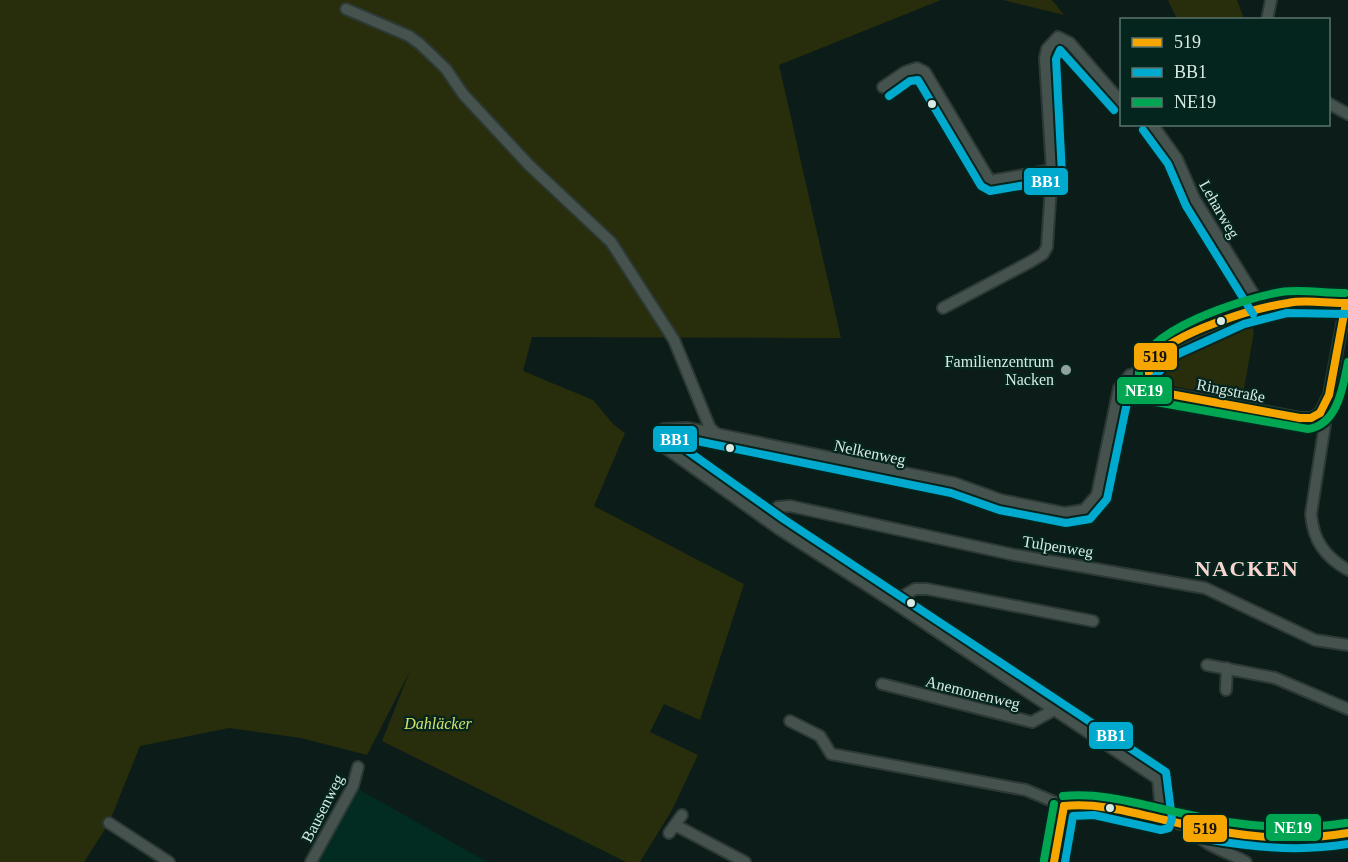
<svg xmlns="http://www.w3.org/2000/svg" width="1348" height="862" font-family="'Times New Roman',serif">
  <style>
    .built { fill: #022b22 }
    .green { fill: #282d0b }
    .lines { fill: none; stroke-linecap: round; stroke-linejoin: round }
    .street-casing { stroke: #2d3935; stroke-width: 14 }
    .street { stroke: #45524e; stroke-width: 10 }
    .bus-1-casing { stroke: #04251d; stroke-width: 12 }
    .bus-2-casing { stroke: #04251d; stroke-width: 12 }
    .bus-3-casing { stroke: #04251d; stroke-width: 12 }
    .bus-1 { stroke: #f7a600; stroke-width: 8 }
    .bus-2 { stroke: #00a9ce; stroke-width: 8 }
    .bus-3 { stroke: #00a651; stroke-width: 8 }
    .bus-dot { fill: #d8eae3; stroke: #04251d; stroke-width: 2 }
    .poi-dot { fill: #91a29c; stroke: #04251d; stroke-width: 2 }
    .labels { text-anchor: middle; stroke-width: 4.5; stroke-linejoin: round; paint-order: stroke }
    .street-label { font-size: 16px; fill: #d8eae3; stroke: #04251d }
    .poi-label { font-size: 16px; fill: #d8eae3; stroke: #04251d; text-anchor: end }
    .park-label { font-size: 16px; font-style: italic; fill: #d6e169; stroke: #04251d }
    .district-label { font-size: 22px; font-weight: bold; letter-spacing: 1.5px; fill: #f8d5d1; stroke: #04251d }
    .line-badge { stroke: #04251d; stroke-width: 2 }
    .badge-label { font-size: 16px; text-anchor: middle; font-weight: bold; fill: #fff }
    .pale-badge-label { font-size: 16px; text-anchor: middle; font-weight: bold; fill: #111 }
  </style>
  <rect width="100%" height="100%" fill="#0c1d19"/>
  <path class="built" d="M353,786L487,862H309Z"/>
  <g class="green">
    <path d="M0,0H941L779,65L841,338L532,337L523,371L593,400L614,425L625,433L594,506L744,584L700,720L664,704L650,732L698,755L672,810L640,862H626L382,741L410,671L367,755L301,738L229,728L140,746L109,823L84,862H0Z"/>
    <path d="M1003,0H1052L1064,15Z"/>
    <path d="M1168,0H1237L1244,19H1177Z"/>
    <path d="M1251,322L1254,332L1242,400L1173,386L1162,376V367L1167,359L1187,346Z"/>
  </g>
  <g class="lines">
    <defs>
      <g id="street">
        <path d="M346,9L409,36L420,44L446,69L463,94L529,165L611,242L674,340L710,428L717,434"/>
        <path d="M1267,20L1271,0"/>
        <path d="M883,87L905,72L917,68L925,72L990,181L1052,170"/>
        <path d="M1328,103L1348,114"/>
        <path d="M1152,124L1177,159L1195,200L1262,308"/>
        <path d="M1346,303L1329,395L1320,413L1325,424L1311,514C1313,540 1325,557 1348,570"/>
        <path d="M943,308L1030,262L1043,254L1047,247L1052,170L1045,58L1047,49L1058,37L1070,43L1122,103"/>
        <path d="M1148,370L1130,375L1119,388L1097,495L1084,510L1065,513L1001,500L954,483L688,428L664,429L660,436V444L779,529L893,602L1158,779L1162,820"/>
        <path d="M1320,413L1311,418H1300L1159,392C1150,383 1145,371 1153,359C1171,334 1271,302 1302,301C1317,300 1333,304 1348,303"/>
        <path d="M779,529L775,518L778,507L790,506L1015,555L1205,588L1315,640L1348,645"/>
        <path d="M893,602L915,589H927L1093,621"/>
        <path d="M1207,665L1275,678L1348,709"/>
        <path d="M882,684L1032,722L1054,710"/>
        <path d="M1226,690L1227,668"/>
        <path d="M790,721L820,736L831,754L1026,790L1064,806"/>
        <path d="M1064,806C1097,801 1126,811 1158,819C1219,833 1286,847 1348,833"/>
        <path d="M109,823L169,862"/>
        <path d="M675,825L745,862"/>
        <path d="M1191,826C1201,846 1227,851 1246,862"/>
        <path d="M669,833L682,815"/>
        <path d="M311,862L353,786L358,767"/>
        <path d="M1054,862L1064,806"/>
      </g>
    </defs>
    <use href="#street" class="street-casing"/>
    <use href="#street" class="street"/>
    <defs>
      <g id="bus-1">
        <path d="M1320,413L1311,418H1300L1159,392C1151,383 1144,370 1153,359C1174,332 1255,308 1288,303C1308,299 1328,304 1348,303"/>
        <path d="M1320,413L1329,395L1346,303"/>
        <path d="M1064,806C1103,802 1140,815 1178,823C1235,836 1290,843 1348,833"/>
        <path d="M1054,862L1064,806"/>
      </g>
      <g id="bus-2">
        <path d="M889,96L910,81L918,80L981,186L990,191L1055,180L1062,174L1056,59L1060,50L1114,110"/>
        <path d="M1143,130L1168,164L1186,206L1253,314"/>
        <path d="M1189,836C1242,846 1294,853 1348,844"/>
        <path d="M1065,862L1073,816L1094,815L1161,830L1169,828L1172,819L1166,772L785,520L671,439H687L951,493L999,510L1066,523L1090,519L1107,499L1129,393L1136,384L1154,378L1165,365L1178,354L1244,324L1287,313L1348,314"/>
      </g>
      <g id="bus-3">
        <path d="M1345,293C1323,293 1302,289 1281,292C1246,298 1140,330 1139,372C1138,384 1146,396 1156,402L1308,429C1338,425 1343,386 1348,362"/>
        <path d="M1063,796C1104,792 1142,805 1181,813C1236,826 1290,832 1346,823"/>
        <path d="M1044,860L1054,804"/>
      </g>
    </defs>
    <use href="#bus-1" class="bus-1-casing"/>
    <use href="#bus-2" class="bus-2-casing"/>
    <use href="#bus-3" class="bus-3-casing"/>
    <use href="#bus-1" class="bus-1"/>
    <use href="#bus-2" class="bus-2"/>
    <use href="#bus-3" class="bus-3"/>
  </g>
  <g class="bus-dot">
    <circle cx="932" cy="104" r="5"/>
    <circle cx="1221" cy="321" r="5"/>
    <circle cx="730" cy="448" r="5"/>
    <circle cx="911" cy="603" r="5"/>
    <circle cx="1110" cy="808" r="5"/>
  </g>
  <circle class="poi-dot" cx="1066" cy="370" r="6"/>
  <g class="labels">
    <g class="street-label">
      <text transform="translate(1220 209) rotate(60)" y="6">Leharweg</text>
      <text transform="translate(1231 390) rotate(11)" y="6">Ringstraße</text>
      <text transform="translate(870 452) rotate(12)" y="6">Nelkenweg</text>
      <text transform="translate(1058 546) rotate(9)" y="6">Tulpenweg</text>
      <text transform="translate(973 692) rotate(14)" y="6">Anemonenweg</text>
      <text transform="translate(322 808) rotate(-63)" y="6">Bausenweg</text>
    </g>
    <g class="poi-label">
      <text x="1054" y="367">Familienzentrum<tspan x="1054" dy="18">Nacken</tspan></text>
    </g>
    <g class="park-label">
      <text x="438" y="729">Dahläcker</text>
    </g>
    <g class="district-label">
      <text x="1247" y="576">NACKEN</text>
    </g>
  </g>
  <g class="line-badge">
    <rect x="1023" y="167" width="46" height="29" rx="6" fill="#00a9ce"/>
    <rect x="1133" y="342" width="45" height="29" rx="6" fill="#f7a600"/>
    <rect x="1116" y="376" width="57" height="29" rx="6" fill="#00a651"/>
    <rect x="652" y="425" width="46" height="28" rx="6" fill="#00a9ce"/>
    <rect x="1088" y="721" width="46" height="29" rx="6" fill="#00a9ce"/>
    <rect x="1265" y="813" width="57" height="29" rx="6" fill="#00a651"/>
    <rect x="1182" y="814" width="46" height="29" rx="6" fill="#f7a600"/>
  </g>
  <g class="badge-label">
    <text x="1046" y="187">BB1</text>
    <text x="1144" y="396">NE19</text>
    <text x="675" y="445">BB1</text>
    <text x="1111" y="741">BB1</text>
    <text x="1293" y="833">NE19</text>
  </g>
  <g class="pale-badge-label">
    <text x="1155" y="362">519</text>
    <text x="1205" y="834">519</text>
  </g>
  <rect x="1120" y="18" width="210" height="108" fill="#04251d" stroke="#59746c" stroke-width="1.5"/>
  <rect x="1132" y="38" width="30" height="9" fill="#f7a600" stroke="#59746c" stroke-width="1.5"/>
  <text x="1174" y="48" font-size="18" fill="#d8eae3">519</text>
  <rect x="1132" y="68" width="30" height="9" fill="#00a9ce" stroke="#59746c" stroke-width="1.5"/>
  <text x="1174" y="78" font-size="18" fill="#d8eae3">BB1</text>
  <rect x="1132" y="98" width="30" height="9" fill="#00a651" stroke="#59746c" stroke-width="1.5"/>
  <text x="1174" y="108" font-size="18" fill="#d8eae3">NE19</text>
</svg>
